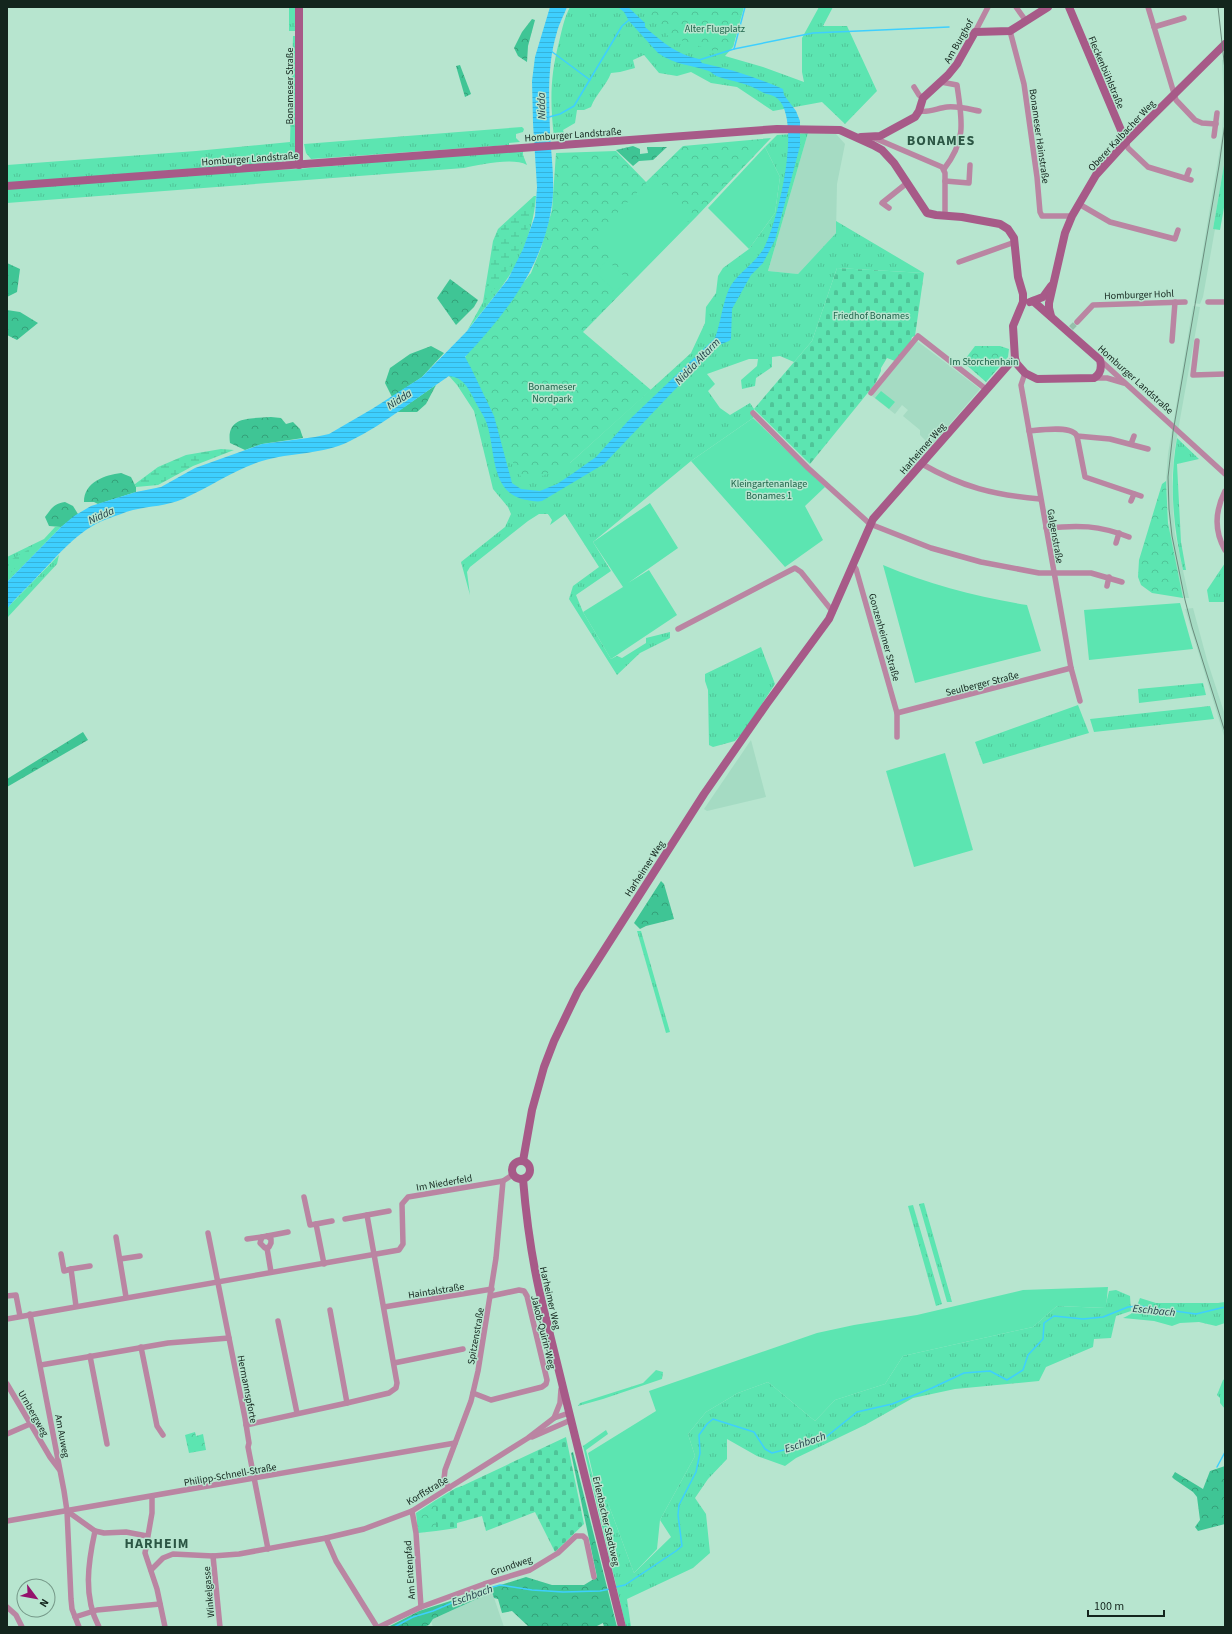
<svg xmlns="http://www.w3.org/2000/svg" width="1232" height="1634" font-family="'Source Sans 3',sans-serif">
  <style>
    .built { fill: #a5dbc3 }
    .grass { fill: url(#grass-tufts) }
    .forest { fill: url(#forest-crowns) }
    .wetland { fill: url(#wetland-marsh) }
    .cemetery { fill: url(#cemetery-stones) }
    .park { fill: url(#park-crowns) }
    .garden { fill: #5ce5b1 }
    .water { fill: url(#water-rules) }
    .lines { fill: none; stroke-linecap: round; stroke-linejoin: round }
    .stream { stroke: #3ecffe; stroke-width: 1.5 }
    .street-tunnel { stroke: #96bfab; stroke-width: 5.5; stroke-dasharray: 5.5 3; stroke-linecap: butt }
    .street { stroke: #ba85a2; stroke-width: 5.5 }
    .secondary { stroke: #a75a88; stroke-width: 8 }
    .tram { stroke: #6b8c7d; stroke-width: 1 }
    .labels { text-anchor: middle; stroke-width: 3; stroke-linejoin: round; paint-order: stroke }
    .park-label { font-size: 10px; fill: #20644b; stroke: #b7e5cf }
    .street-label { font-size: 10px; fill: #13251d; stroke: #b7e5cf }
    .water-label { font-size: 11px; font-style: italic; fill: #1c3944; stroke: #b7e5cf }
    .district-label { font-size: 14px; font-weight: bold; letter-spacing: 1px; fill: #2b5644; stroke: #b7e5cf }
  </style>
  <defs>
    <pattern id="grass-tufts" width="24" height="20" patternUnits="userSpaceOnUse"><rect width="24" height="20" fill="#5ce5b1"/><path d="M3 7l-1-3M5 7V3M7 7l1-3M15 17l-1-3M17 17v-4M19 17l1-3" fill="none" stroke="#4fc498"/></pattern>
    <pattern id="forest-crowns" width="20" height="18" patternUnits="userSpaceOnUse"><rect width="20" height="18" fill="#3fc595"/><path d="M2 6a3 3 0 1 1 6 0M12 15a3 3 0 1 1 6 0" fill="none" stroke="#34a079"/></pattern>
    <pattern id="wetland-marsh" width="20" height="14" patternUnits="userSpaceOnUse"><rect width="20" height="14" fill="#5ce5b1"/><path d="M1 5h8M5 5V1M11 12h8M15 12V8" fill="none" stroke="#4fc498"/></pattern>
    <pattern id="cemetery-stones" width="16" height="16" patternUnits="userSpaceOnUse"><rect width="16" height="16" fill="#5ce5b1"/><path d="M2 7V4a2 2 0 0 1 4 0v3zM10 15v-3a2 2 0 0 1 4 0v3z" fill="#4fc498"/></pattern>
    <pattern id="park-crowns" width="20" height="18" patternUnits="userSpaceOnUse"><rect width="20" height="18" fill="#5ce5b1"/><path d="M2 6a3 3 0 1 1 6 0M12 15a3 3 0 1 1 6 0" fill="none" stroke="#4fc498"/></pattern>
    <pattern id="water-rules" width="6" height="5" patternUnits="userSpaceOnUse"><rect width="6" height="5" fill="#3ecffe"/><path d="M0 2.5h6" fill="none" stroke="#36b2d9"/></pattern>
  </defs>
  <rect width="100%" height="100%" fill="#b7e5cf"/>
  <g class="built">
    <path d="M1225,59V159L1213,229H1215L1203,297L1200,304L1194,303L1222,136L1224,99L1222,60Z"/>
    <path d="M808,133L836,134L845,144L837,184L836,233L798,274L768,271Z"/>
    <path d="M1193,306L1200,307L1174,453L1172,478L1173,509L1175,534L1189,598H1183L1170,535L1166,481L1168,454Z"/>
    <path d="M917,341L980,389L931,446L920,435V430L903,416L908,410L902,405L895,414L872,396Z"/>
    <path d="M1193,608L1207,660L1225,715V739L1185,609Z"/>
    <path d="M751,740L766,797L707,811L704,809Z"/>
    <path d="M492,1592L504,1627H433L431,1621L433,1619Z"/>
  </g>
  <g class="grass">
    <rect x="289" y="7" width="6" height="24"/>
    <path d="M570,7H744L733,47L725,56L763,67L804,82L802,72V38L819,7H833L823,26H847L877,91L845,124L822,102L773,111L737,87L711,83L691,72L677,76L659,73L644,55L633,60L635,68L620,72L611,73C606,86 596,94 591,107L584,110H577L575,123L563,130L565,137L554,138C550,102 550,77 559,42C562,30 564,18 570,7Z"/>
    <path d="M293,36H296L295,152L289,159L280,162L7,183V165L196,151L290,142Z"/>
    <path d="M522,127L524,129L523,132L516,134V138L520,142L509,143V145L311,159L306,153L304,144Z"/>
    <path d="M808,133L768,271L798,274L836,233V221L924,273L837,268L812,341L794,362L780,356L772,357V367L756,378L755,386L742,389L741,380L757,366L758,359H749L707,374L715,384L708,391L720,408L730,415L750,403L754,409L753,418L691,461L593,542L611,571L576,595L583,612L611,659L617,656L622,658L646,643V638L670,632V638L640,653L617,675L569,599L573,586L599,567L565,514L550,525L552,520L548,514H539L528,521L470,567L467,572L470,595L461,562L505,527L511,514L508,507L493,489L474,411L457,385L449,376C477,343 507,311 530,274L535,279L570,463L691,353L705,323L706,307L716,293L718,276L723,268L749,249L775,213L780,177L765,147L777,135Z"/>
    <path d="M523,149V155L527,165C513,157 479,165 464,168L7,203V188L222,172L298,169Z"/>
    <path d="M1225,159V202L1220,230L1213,229Z"/>
    <path d="M534,196H536C534,224 524,255 507,279C495,297 480,313 467,331L483,302L493,241L498,229Z"/>
    <path d="M1177,438L1199,459L1177,464L1181,542L1186,570H1183C1173,526 1169,483 1177,438Z"/>
    <path d="M55,527H61L7,582V557L44,539Z"/>
    <path d="M59,555L57,564L7,618V609L9,606Z"/>
    <path d="M1225,563V602H1209L1207,590Z"/>
    <path d="M761,647L775,684L744,731L735,741L713,747L709,745L708,690L705,681V674Z"/>
    <path d="M1203,683L1206,695L1139,703L1138,689Z"/>
    <path d="M1078,705L1089,733L983,764L975,742Z"/>
    <path d="M1210,706L1214,719L1094,732L1090,719Z"/>
    <path d="M637,931H641L670,1032L666,1033Z"/>
    <path d="M924,1203L952,1302H947L919,1204Z"/>
    <path d="M913,1205L942,1304L936,1306L908,1206Z"/>
    <path d="M1116,1290L1130,1296L1131,1311L1116,1316L1111,1338L1094,1339L1093,1347L1046,1367L1039,1381L955,1389L913,1398L865,1425L796,1458L785,1466L757,1456L727,1439V1459L708,1479L695,1498L706,1514L710,1553L693,1568L627,1599L631,1627H626L583,1446L606,1430L608,1434L586,1450L599,1501L608,1503L634,1573L671,1537L660,1520L695,1456L688,1434L706,1412L738,1393L768,1382L815,1421L835,1400L885,1384L903,1356L1033,1327L1057,1306L1105,1308L1109,1291Z"/>
    <path d="M1140,1298L1156,1303H1218L1225,1302V1323L1216,1326L1199,1322L1180,1323L1172,1326L1154,1321L1123,1318C1136,1312 1135,1311 1140,1298Z"/>
    <path d="M656,1370L663,1372L662,1379L603,1399L578,1406L580,1403L643,1383Z"/>
    <path d="M1225,1379V1409L1220,1403V1398L1217,1395L1223,1380Z"/>
  </g>
  <g class="forest">
    <path d="M532,19L535,20L528,46L527,62L518,56L514,48L522,32Z"/>
    <path d="M460,65L471,94L465,97L456,66Z"/>
    <path d="M633,146L640,149V154L648,153L647,147H667L653,160L639,161L633,166L616,150Z"/>
    <path d="M7,263L20,269L17,292L7,297Z"/>
    <path d="M450,279L478,300L474,307L456,325L437,298Z"/>
    <path d="M7,310L20,312L38,323L17,340L7,335Z"/>
    <path d="M431,346L444,353L422,377L392,397L385,383L390,368L410,354Z"/>
    <path d="M436,385L426,404L417,412H397Z"/>
    <path d="M271,417L281,418L286,424L293,422L300,429L303,438L262,444L245,450L230,443C226,415 251,419 271,417Z"/>
    <path d="M121,473L131,477L136,487V492L98,504L94,502H84C84,482 105,475 121,473Z"/>
    <path d="M65,502L73,506L78,514L61,527L49,526L45,517C52,508 53,504 65,502Z"/>
    <path d="M83,732L88,740L7,787V779Z"/>
    <path d="M661,881L664,884L674,919L646,926L640,929L634,923Z"/>
    <path d="M573,1452L617,1627H604L603,1623L595,1627H529L512,1611L502,1613L498,1599L494,1598L492,1592L433,1619L429,1625L423,1627H388L419,1611L526,1577L552,1585H584L597,1577L571,1453Z"/>
    <path d="M1225,1466V1524L1198,1531L1195,1527L1200,1520L1197,1497L1193,1492L1174,1479L1172,1477L1175,1472L1203,1489L1210,1471Z"/>
  </g>
  <g class="wetland">
    <path d="M531,200C535,234 505,276 485,301L493,248L500,228Z"/>
    <path d="M221,449L234,450L193,466L158,485L136,487L135,484L158,467L186,455Z"/>
    <path d="M36,545L7,577V562Z"/>
  </g>
  <g class="cemetery">
    <path d="M837,268L924,273L915,336L912,337L910,343L895,361L887,358L881,368V371L875,384L810,464L754,409L812,341Z"/>
    <path d="M566,1437L584,1524L555,1552L535,1512L486,1531L482,1516L457,1523V1528L436,1531V1500L456,1488L462,1486Z"/>
  </g>
  <g class="park">
    <path d="M642,7H742L733,47L714,51L668,36Z"/>
    <path d="M771,138L697,216L583,332L651,390L570,463L542,476L524,482L504,446L466,355L531,273L541,248L552,210L556,153L616,151L646,182L683,146Z"/>
    <path d="M975,346H1000L1009,349L1008,357L986,382L963,362Z"/>
    <path d="M1166,481L1168,523L1183,598L1152,593L1141,585L1138,577L1139,560L1162,484Z"/>
    <path d="M195,1432L196,1436L203,1434L206,1450L189,1453L185,1435Z"/>
    <path d="M436,1500V1531L418,1533L416,1513Z"/>
  </g>
  <g class="garden">
    <path d="M765,147L780,177L775,213L749,249L708,208Z"/>
    <path d="M653,176L694,215L634,277L593,238Z"/>
    <path d="M607,260L627,279L616,292L596,273Z"/>
    <path d="M881,391L895,402L889,409L875,398Z"/>
    <path d="M753,418L825,487L805,506L823,540L785,567L691,461Z"/>
    <path d="M650,503L678,548L628,583L649,570L677,615L611,659L583,612L623,587L593,542Z"/>
    <path d="M883,565C930,585 978,597 1027,605L1041,651L915,683Z"/>
    <path d="M1180,603L1193,649L1089,660L1084,610Z"/>
    <path d="M945,753L973,850L914,867L886,771Z"/>
    <path d="M1108,1287L1106,1308L1057,1306L1033,1327L903,1356L885,1384L835,1400L815,1421L768,1382L738,1393L706,1412L688,1434L695,1456L660,1520L657,1549L634,1573L608,1503L599,1501L588,1453L656,1411L649,1391L817,1333L854,1325L917,1315L1023,1290Z"/>
  </g>
  <path class="water" d="M550,7H567C564,15 559,24 557,32C547,64 549,99 550,132C551,157 556,185 551,211C541,269 504,316 465,357L471,368L494,416L512,483L521,489L540,491L557,484L572,474L596,457L628,421L715,338C721,322 722,305 729,289C736,274 755,264 764,248C778,221 802,122 778,99C773,94 767,95 762,92C747,83 735,82 719,77C715,76 713,73 709,71C691,65 675,65 658,53L629,21L624,12L618,7H628L645,23V27C661,41 677,55 699,59L702,63C730,69 756,77 783,89L784,95L796,111L800,121V146L775,240L763,263L751,275L732,309L731,339L729,341L719,345L704,359L604,464L542,501C537,502 532,501 527,500C490,494 496,452 487,424C484,415 477,406 473,397C467,386 462,377 449,376C417,397 385,424 350,441C323,455 291,452 262,461C234,470 210,487 183,499C167,506 150,506 133,510C125,512 116,516 107,519C77,530 58,556 36,578C27,588 15,598 7,609V582L61,527L74,516L91,506L136,492L161,487L195,468L262,444L315,437L329,434L372,409L422,377L467,331L508,279L523,249L535,216L537,187L533,123L532,81L535,57Z"/>
  <g class="lines">
    <g class="stream">
      <path d="M734,49L813,33L949,27"/>
      <path d="M551,51L590,80"/>
      <path d="M699,60L734,49L745,7"/>
      <path d="M549,117L560,114L574,106L622,26L629,20"/>
      <path d="M1217,1467L1225,1452"/>
      <path d="M616,1587L625,1585L676,1551L682,1546L678,1515L679,1505L696,1472L700,1453L699,1435L707,1424L713,1419L754,1432L765,1449L772,1453L807,1444L826,1437L857,1412L892,1404L932,1388L964,1373L990,1371L1007,1380L1023,1370L1028,1355L1043,1339L1044,1323L1054,1316L1083,1319L1103,1317L1128,1307L1139,1306L1196,1314L1225,1307"/>
      <path d="M394,1627L413,1617L433,1611L482,1590L500,1585L532,1590L563,1592L600,1591L610,1589"/>
    </g>
    <path class="street-tunnel" d="M1071,328L1077,322"/>
    <g class="street">
      <path d="M1016,7L1026,21"/>
      <path d="M1148,7L1176,100L1195,120L1202,123L1216,124"/>
      <path d="M1154,27L1184,18"/>
      <path d="M1010,31L1024,84L1037,177L1040,212L1042,216H1072"/>
      <path d="M975,32L988,7"/>
      <path d="M941,82L957,85C962,121 967,139 944,169"/>
      <path d="M914,87L919,95L923,98"/>
      <path d="M919,111C928,113 938,108 947,107C958,106 969,109 979,111"/>
      <path d="M1214,136L1217,113"/>
      <path d="M872,137L942,167L945,173V215"/>
      <path d="M1126,142L1128,148L1148,167L1191,180"/>
      <path d="M1186,178L1189,170"/>
      <path d="M945,181L969,183L970,165"/>
      <path d="M1079,204L1110,222L1175,239L1178,230"/>
      <path d="M889,208L882,203L907,183"/>
      <path d="M959,262L1015,242"/>
      <path d="M1208,302H1225"/>
      <path d="M1077,322L1093,305L1185,302"/>
      <path d="M1172,341L1175,302"/>
      <path d="M1197,341L1193,375L1225,374"/>
      <path d="M1100,360L1225,474"/>
      <path d="M1025,373L1021,385L1071,668L1080,701"/>
      <path d="M1094,378H1107L1124,383"/>
      <path d="M871,393L918,336L987,390"/>
      <path d="M753,413L808,468L870,524L931,548L981,562L1039,573H1091L1122,582"/>
      <path d="M1029,431C1040,430 1072,425 1077,436L1110,439L1148,449"/>
      <path d="M1077,436L1085,477L1141,496"/>
      <path d="M1131,444L1134,436"/>
      <path d="M922,464C962,487 994,495 1040,499"/>
      <path d="M1225,491C1215,511 1214,531 1225,550"/>
      <path d="M1131,501L1134,494"/>
      <path d="M1046,528C1079,525 1098,525 1129,537"/>
      <path d="M1116,543L1119,533"/>
      <path d="M853,565L856,569L897,713V737"/>
      <path d="M1107,586L1109,577"/>
      <path d="M678,629L795,568L801,572L833,612"/>
      <path d="M897,713L1071,668"/>
      <path d="M304,1197L310,1225L316,1224L324,1264"/>
      <path d="M345,1219L389,1211"/>
      <path d="M316,1224L332,1221"/>
      <path d="M208,1233L245,1418L249,1443L248,1447L268,1549"/>
      <path d="M267,1236L271,1239V1243L269,1247L265,1248L260,1243L262,1237L288,1232"/>
      <path d="M116,1237L126,1297"/>
      <path d="M247,1239L262,1237"/>
      <path d="M267,1248L271,1272"/>
      <path d="M61,1254L64,1271L71,1269L76,1306"/>
      <path d="M120,1259L140,1256"/>
      <path d="M71,1269L90,1266"/>
      <path d="M7,1296L16,1295L20,1316"/>
      <path d="M384,1307L492,1289"/>
      <path d="M330,1310L347,1403"/>
      <path d="M30,1314L64,1491L67,1511L71,1599L72,1609L79,1627"/>
      <path d="M7,1319L399,1250L403,1244L402,1204L408,1197L503,1181L514,1174"/>
      <path d="M278,1321L297,1413"/>
      <path d="M141,1347L157,1426L163,1435"/>
      <path d="M90,1356L107,1444"/>
      <path d="M394,1363L463,1349"/>
      <path d="M41,1365L168,1343L229,1338"/>
      <path d="M7,1384L50,1457L59,1469"/>
      <path d="M473,1393L491,1400L542,1387L546,1384L547,1380L527,1296L524,1291L519,1290L491,1296"/>
      <path d="M554,1418L560,1403L561,1389"/>
      <path d="M246,1425L347,1403L389,1393L396,1388L397,1383L367,1215"/>
      <path d="M7,1434L30,1424"/>
      <path d="M532,1437L571,1420"/>
      <path d="M449,1488L444,1479L445,1470L471,1401L478,1371L496,1258L503,1181"/>
      <path d="M152,1497V1513L145,1553L157,1589L165,1627"/>
      <path d="M67,1511L95,1531L104,1533L126,1532L147,1536"/>
      <path d="M412,1511L416,1533L421,1607"/>
      <path d="M7,1521L455,1443"/>
      <path d="M95,1531C88,1563 83,1597 99,1627"/>
      <path d="M326,1538L336,1561L377,1627"/>
      <path d="M213,1556L220,1627"/>
      <path d="M151,1570L163,1558L173,1554L213,1556L239,1554L326,1538L364,1529L412,1511L528,1438L554,1418L569,1413"/>
      <path d="M7,1607L16,1615L22,1627"/>
      <path d="M75,1617L97,1610L160,1604"/>
      <path d="M379,1627L421,1607L484,1584L530,1570L558,1553L576,1536H583L586,1539L594,1577"/>
    </g>
    <g class="secondary">
      <path d="M1069,7L1126,142"/>
      <path d="M861,137L880,136L915,117L919,111L923,98L948,75L957,64L975,32L1010,31L1048,7"/>
      <path d="M299,165V7"/>
      <path d="M7,186L777,129L840,130L873,145L882,150L894,163L927,213L936,215L962,217L1000,224L1008,229L1014,238L1018,277L1023,294V302L1013,326L1015,359L1017,364L1025,373L1037,379L1094,378C1101,374 1102,368 1100,360L1033,301"/>
      <path d="M1030,302L1043,297L1051,286"/>
      <path d="M1051,316L1049,308V303L1065,233L1072,216L1096,175L1126,142L1225,44"/>
      <path d="M523,1161L532,1110L544,1067L554,1041L578,991L704,794L766,705L829,619L873,519L1009,364L1015,359"/>
      <circle cx="521" cy="1170" r="9"/>
      <path d="M523,1179C526,1216 531,1253 539,1290L622,1627"/>
    </g>
    <g class="tram">
      <path d="M1218,7L1225,70"/>
      <path d="M1225,123L1219,166L1173,432L1168,477L1169,509L1172,536L1185,600L1192,627L1225,732"/>
    </g>
  </g>
  <g class="labels">
    <g class="park-label">
      <text x="715" y="32">Alter Flugplatz</text>
      <text x="871" y="319">Friedhof Bonames</text>
      <text x="984" y="365">Im Storchenhain</text>
      <text x="552" y="390">Bonameser<tspan x="552" dy="12">Nordpark</tspan></text>
      <text x="769" y="487">Kleingartenanlage<tspan x="769" dy="12">Bonames 1</tspan></text>
    </g>
    <g class="street-label">
      <text transform="translate(958 41) rotate(-60)" y="4">Am Burghof</text>
      <text transform="translate(1107 72) rotate(67)" y="4">Fleckenbühlstraße</text>
      <text transform="translate(289 86) rotate(-90)" y="4">Bonameser Straße</text>
      <text transform="translate(573 134) rotate(-4)" y="4">Homburger Landstraße</text>
      <text transform="translate(1121 135) rotate(-47)" y="4">Oberer Kalbacher Weg</text>
      <text transform="translate(1040 136) rotate(82)" y="4">Bonameser Hainstraße</text>
      <text transform="translate(250 158) rotate(-4)" y="4">Homburger Landstraße</text>
      <text transform="translate(1139 294) rotate(-2)" y="4">Homburger Hohl</text>
      <text transform="translate(1136 379) rotate(42)" y="4">Homburger Landstraße</text>
      <text transform="translate(922 448) rotate(-49)" y="4">Harheimer Weg</text>
      <text transform="translate(1056 536) rotate(80)" y="4">Galgenstraße</text>
      <text transform="translate(885 637) rotate(74)" y="4">Gonzenheimer Straße</text>
      <text transform="translate(982 683) rotate(-14)" y="4">Seulberger Straße</text>
      <text transform="translate(644 868) rotate(-57)" y="4">Harheimer Weg</text>
      <text transform="translate(444 1182) rotate(-10)" y="4">Im Niederfeld</text>
      <text transform="translate(436 1290) rotate(-9)" y="4">Haintalstraße</text>
      <text transform="translate(551 1298) rotate(77)" y="4">Harheimer Weg</text>
      <text transform="translate(544 1332) rotate(76)" y="4">Jakob-Quirin-Weg</text>
      <text transform="translate(475 1336) rotate(-80)" y="4">Spitzenstraße</text>
      <text transform="translate(248 1389) rotate(79)" y="4">Hermannspforte</text>
      <text transform="translate(34 1413) rotate(60)" y="4">Urnbergweg</text>
      <text transform="translate(63 1436) rotate(79)" y="4">Am Auweg</text>
      <text transform="translate(230 1474) rotate(-10)" y="4">Philipp-Schnell-Straße</text>
      <text transform="translate(427 1490) rotate(-31)" y="4">Korffstraße</text>
      <text transform="translate(607 1521) rotate(77)" y="4">Erlenbacher Stadtweg</text>
      <text transform="translate(511 1565) rotate(-19)" y="4">Grundweg</text>
      <text transform="translate(409 1570) rotate(-94)" y="4">Am Entenpfad</text>
      <text transform="translate(208 1592) rotate(-95)" y="4">Winkelgasse</text>
    </g>
    <g class="water-label">
      <text transform="translate(541 106) rotate(-91)" y="4">Nidda</text>
      <text transform="translate(697 361) rotate(-46)" y="4">Nidda Altarm</text>
      <text transform="translate(399 399) rotate(-33)" y="4">Nidda</text>
      <text transform="translate(101 515) rotate(-24)" y="4">Nidda</text>
      <text transform="translate(1154 1310) rotate(6)" y="4">Eschbach</text>
      <text transform="translate(805 1442) rotate(-19)" y="4">Eschbach</text>
      <text transform="translate(472 1595) rotate(-20)" y="4">Eschbach</text>
    </g>
    <g class="district-label">
      <text x="941" y="145">BONAMES</text>
      <text x="157" y="1548">HARHEIM</text>
    </g>
  </g>
  <rect width="1232" height="1634" fill="none" stroke="#13251d" stroke-width="16"/>
  <g transform="translate(36 1598) rotate(122)"><circle r="19" fill="#b7e5cf" stroke="#759888"/>
  <path d="M0-3L7 15L0 10L-7 15Z" fill="#94126c"/>
  <text y="-6" font-size="11" font-weight="bold" text-anchor="middle" fill="#13251d">N</text>
  </g>
  <path d="M1088 1610v6h76v-6" fill="none" stroke="#13251d" stroke-width="2"/>
  <text x="1094" y="1610" font-size="12" fill="#13251d" stroke="#b7e5cf" stroke-width="3" paint-order="stroke">100 m</text>
</svg>
